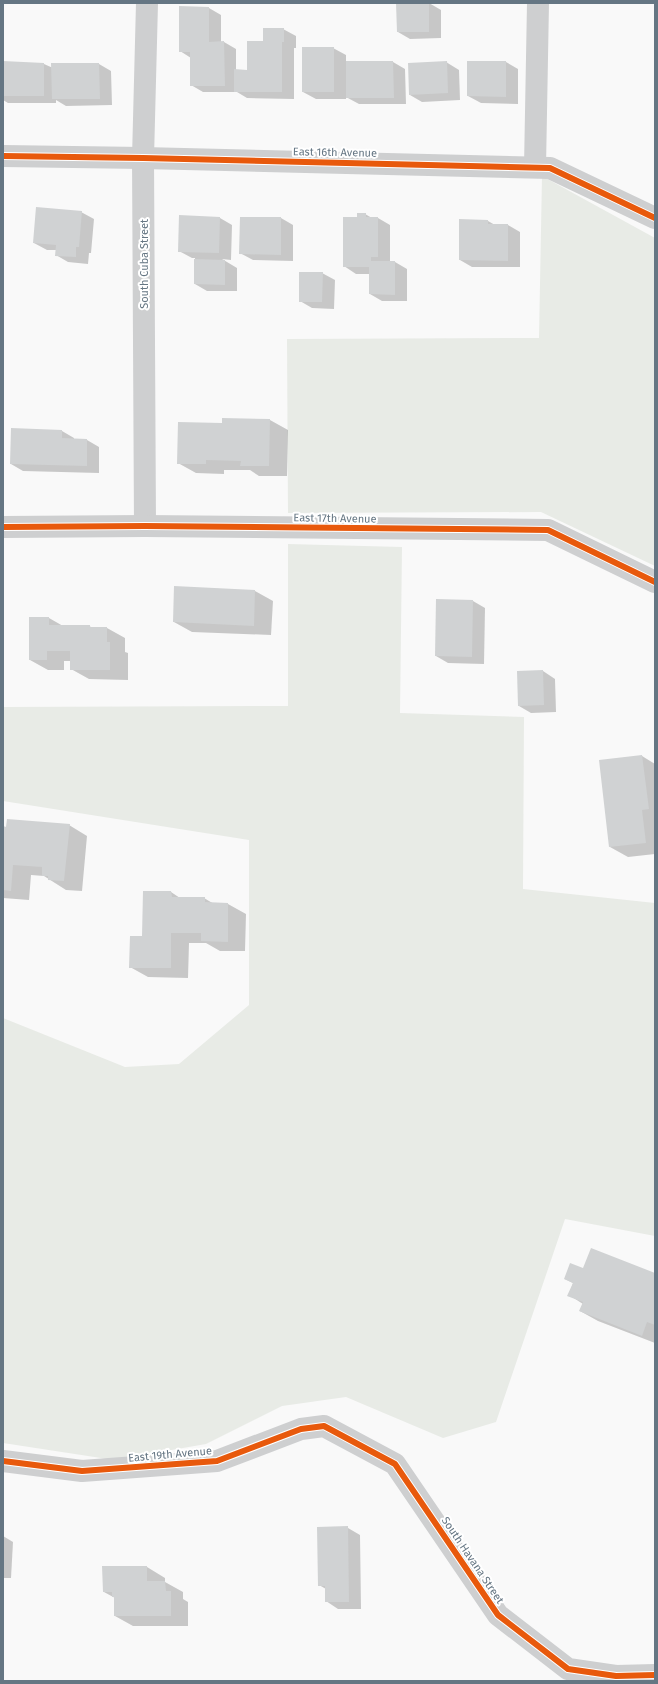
<svg xmlns="http://www.w3.org/2000/svg" width="658" height="1684" font-family="'Fira Sans',sans-serif">
  <style>
    .green { fill: #e8ebe6 }
    .shadow { fill: #0003 }
    .building { fill: #d0d2d3 }
    .lines { fill: none; stroke-linecap: round; stroke-linejoin: round }
    .minor { stroke: #cecfd0; stroke-width: 22 }
    .cycleway-casing { stroke: #fff; stroke-width: 8 }
    .cycleway { stroke: #e8590c; stroke-width: 6 }
    .labels { text-anchor: middle; stroke-width: 4; stroke-linejoin: round; paint-order: stroke }
    .street-label { font-size: 11px; fill: #657683; stroke: #fff }
  </style>
  <rect width="100%" height="100%" fill="#f9f9f9"/>
  <g class="green">
    <path d="M542,176L655,238V566L541,512L288,513L287,339L539,338Z"/>
    <path d="M288,544L402,547L400,713L524,717L523,889L655,903V1236L565,1219L496,1422L443,1438L346,1397L282,1406L206,1444L114,1460L3,1443V1018L125,1067L179,1064L249,1005V840L3,801V707L288,706Z"/>
  </g>
  <g class="shadow">
    <path d="M429,3L441,10V38L410,39L398,32Z"/>
    <path d="M209,8L221,15V42H224L236,49V70L248,71L264,42L283,29L296,36V48H294V99L247,98L237,92H203L191,85V58L180,51Z"/>
    <path d="M333,48L346,55V62H393L405,69L406,104H359L346,97V99H316L303,92Z"/>
    <path d="M3,62L44,64L53,68L52,64H99L111,71L112,105L66,106L56,100V103H8L3,100Z"/>
    <path d="M446,62L459,70L460,100L422,102L410,95Z"/>
    <path d="M506,62L518,69V104L481,103L468,96Z"/>
    <path d="M81,212L94,219L91,253H89L88,264L68,262L56,255V250H47L34,243Z"/>
    <path d="M365,214L372,218H378L390,225V262H395L407,269V301H382L370,294V274H356L344,266L358,218Z"/>
    <path d="M180,216L220,218L232,225L231,260L222,259L237,268V291H207L195,284V258H192L179,251Z"/>
    <path d="M241,218H281L293,225V261L253,260L240,253Z"/>
    <path d="M488,221L495,225H508L520,232V267H472L460,260Z"/>
    <path d="M322,273L335,280L334,309L312,308L300,301Z"/>
    <path d="M270,420L288,430L287,476H259L250,470H224V474L196,473L178,463L223,424Z"/>
    <path d="M62,431L74,438V439L87,440L99,447V473L23,471L11,464Z"/>
    <path d="M255,591L273,601L271,635L192,632L174,622Z"/>
    <path d="M473,601L485,608L484,664L448,663L436,656Z"/>
    <path d="M30,618H49L63,626H89L93,628H107L125,638V652L128,653V680L89,679L71,669V661H64V670H48L30,660Z"/>
    <path d="M543,671L555,679L556,712L531,713L519,706Z"/>
    <path d="M642,756L655,764V854L628,857L610,847Z"/>
    <path d="M69,825L87,836L82,891L66,890L44,876L31,875L29,900L3,898V827Z"/>
    <path d="M171,892L180,898H204L214,904H228L246,914L245,951H220L206,943H189L188,978L148,977L130,967L143,937Z"/>
    <path d="M583,1269L655,1274V1343L598,1321L580,1311L583,1304L569,1295L573,1283L565,1279Z"/>
    <path d="M348,1528L360,1535L361,1609H338L326,1601V1589L319,1585Z"/>
    <path d="M3,1536L13,1542L11,1578H3Z"/>
    <path d="M103,1567H147L165,1578V1582L183,1592V1599L188,1602V1626H133L115,1616V1598L104,1592Z"/>
  </g>
  <g class="building">
    <path d="M396,3H429V32H397Z"/>
    <path d="M179,6L209,7V42L224,41L225,86H190V52H179Z"/>
    <path d="M263,28H284V42H282V92H234V69L247,70V41H263Z"/>
    <rect x="302" y="47" width="32" height="45"/>
    <path d="M3,61L44,63V96H3Z"/>
    <path d="M346,61H393L394,98H346Z"/>
    <path d="M447,61L448,93L409,95L408,63Z"/>
    <path d="M467,61H506V97L467,96Z"/>
    <path d="M51,63H99L100,99H52Z"/>
    <path d="M36,207L82,211L79,247H76V257L55,256L56,245L33,243Z"/>
    <path d="M357,213H366V217H378V257H371V261H395V295L369,294V267H343V217H357Z"/>
    <path d="M179,215L220,217L219,253L178,252Z"/>
    <path d="M240,217H281V255L239,254Z"/>
    <path d="M459,219L488,220V224H508V261L459,260Z"/>
    <path d="M194,259L225,260V285L194,284Z"/>
    <path d="M299,272H323L322,302H299Z"/>
    <path d="M222,418L270,419L269,466H240L241,461L206,460V464H177L178,422L222,423Z"/>
    <path d="M11,428L62,430V438L87,439V466L10,464Z"/>
    <path d="M174,586L255,590L254,626L173,622Z"/>
    <path d="M436,599L473,600L472,657L435,656Z"/>
    <path d="M29,617H49V625H90V627H107V642H110V670H70V651H47V660H29Z"/>
    <path d="M543,670L544,705L518,706L517,671Z"/>
    <path d="M642,755L649,809L642,810L646,843L609,847L599,760Z"/>
    <path d="M7,819L70,824L64,881L48,880V876H42V867L13,865L11,891L3,890V826L6,827Z"/>
    <path d="M143,891H171L172,897H205V902L228,903V942L201,941V933H171V968H129L130,936H142Z"/>
    <path d="M591,1248L655,1273V1325L647,1322L642,1336L579,1311L583,1302L567,1296L573,1283L564,1279L570,1263L583,1268Z"/>
    <path d="M348,1526L349,1602H325V1586H318L317,1527Z"/>
    <path d="M102,1566H147V1581H165L166,1591H171V1616H114V1597H112V1592H103Z"/>
  </g>
  <g class="lines">
    <g class="minor">
      <path d="M3,156L143,158L550,168L655,218"/>
      <path d="M535,167L538,3"/>
      <path d="M145,526L143,158L147,3"/>
      <path d="M3,527L145,526L548,530L655,582"/>
      <path d="M3,1461L82,1471L217,1461L301,1429L324,1426L395,1464L498,1615L568,1669L616,1676L655,1675"/>
    </g>
    <defs>
      <g id="cycleway">
        <path d="M3,156L143,158L550,168L655,218"/>
        <path d="M3,527L145,526L548,530L655,582"/>
        <path d="M3,1461L82,1471L217,1461L301,1429L324,1426L395,1464L498,1615L568,1669L616,1676L655,1675"/>
      </g>
    </defs>
    <use href="#cycleway" class="cycleway-casing"/>
    <use href="#cycleway" class="cycleway"/>
  </g>
  <g class="labels">
    <g class="street-label">
      <text transform="translate(335 152) rotate(1)" y="4">East 16th Avenue</text>
      <text transform="translate(144 264) rotate(-90)" y="4">South Cuba Street</text>
      <text transform="translate(335 518) rotate(1)" y="4">East 17th Avenue</text>
      <text transform="translate(170 1454) rotate(-5)" y="4">East 19th Avenue</text>
      <text transform="translate(473 1560) rotate(56)" y="4">South Havana Street</text>
    </g>
  </g>
  <rect width="658" height="1684" fill="none" stroke="#657683" stroke-width="8"/>
</svg>
